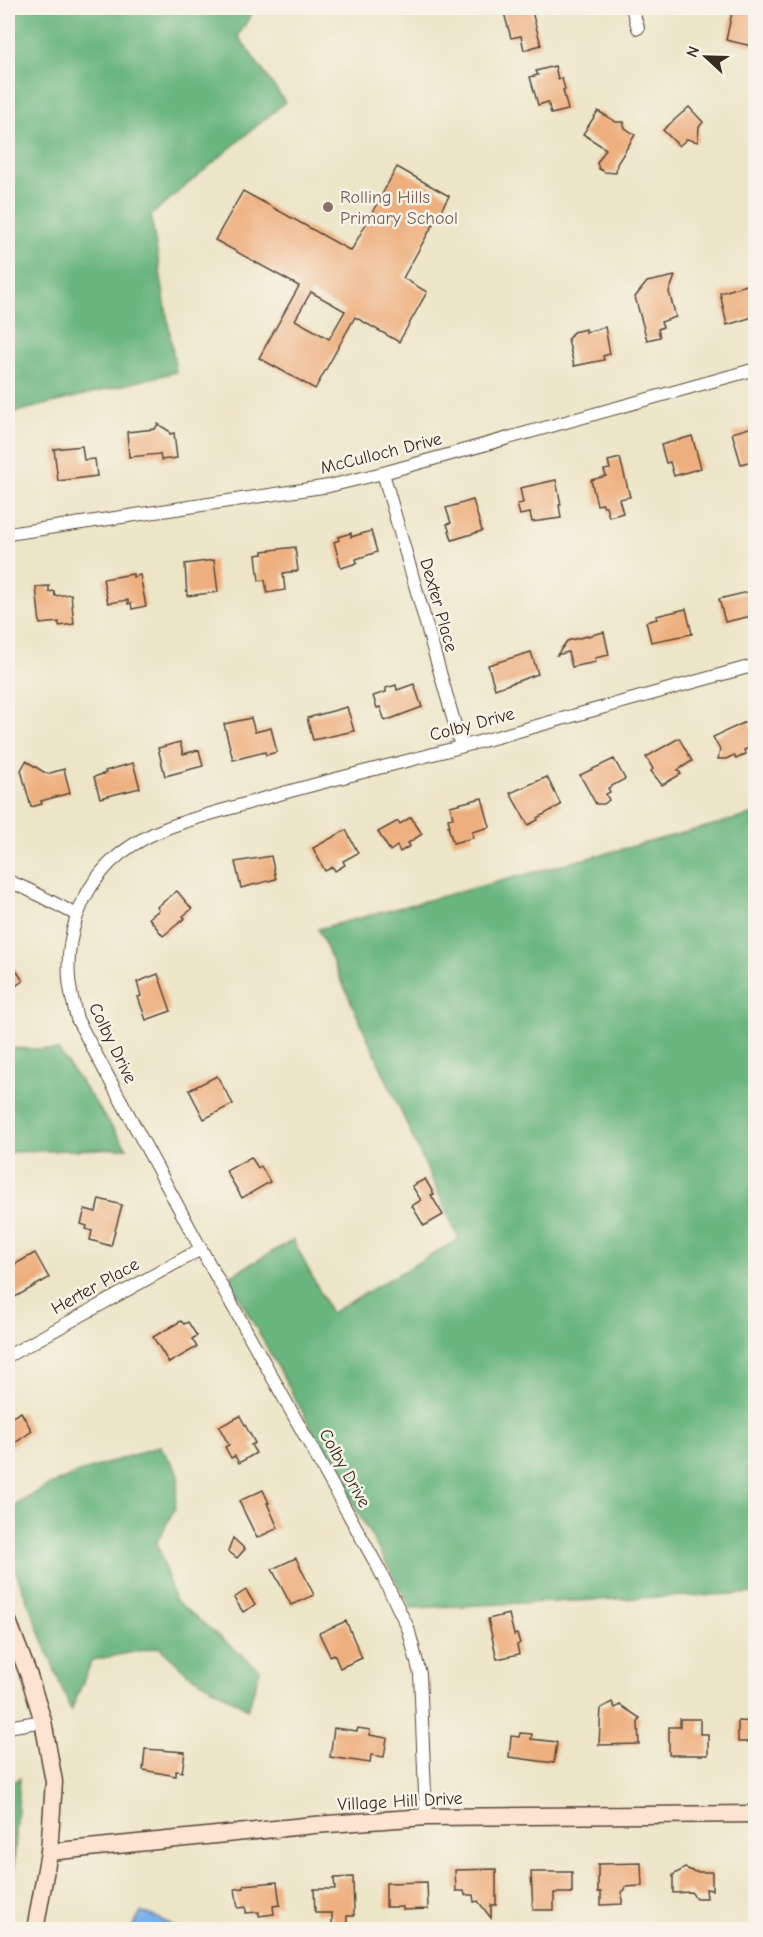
<svg xmlns="http://www.w3.org/2000/svg" width="763" height="1937" font-family="'Comic Neue',sans-serif">
  <style>
    .forest { fill: #6ab67f; stroke: #52704e; stroke-width: 1.5 }
    .water { fill: #78b2e8; stroke: #5a6e83; stroke-width: 1.5 }
    .building { fill: #eeaf7e; fill-rule: evenodd }
    .lines { fill: none; stroke-linecap: round; stroke-linejoin: round }
    .street-casing { stroke: #564637; stroke-width: 14 }
    .secondary-casing { stroke: #564637; stroke-width: 19 }
    .street { stroke: #fff; stroke-width: 12 }
    .secondary { stroke: #fde4d1; stroke-width: 16 }
    .education-dot { fill: #8d6e63; stroke: #f7f3e8; stroke-width: 2 }
    .labels { text-anchor: middle; stroke-width: 5; stroke-linejoin: round; paint-order: stroke }
    .education-label { font-size: 18px; fill: #785e54; stroke: #f7f3e8; text-anchor: start }
    .street-label { font-size: 18px; fill: #3b2a1e; stroke: #f7f3e8 }
  </style>
  <rect width="100%" height="100%" fill="#f7f3e8"/>
  <filter id="ink" filterUnits="userSpaceOnUse"><feTurbulence type="fractalNoise" baseFrequency=".0167" numOctaves="2"/><feDisplacementMap in="SourceGraphic" scale="12" xChannelSelector="R" yChannelSelector="G"/><feConvolveMatrix kernelMatrix="1 2 1 2 8 2 1 2 1" color-interpolation-filters="sRGB"/></filter>
  <filter id="wash" filterUnits="userSpaceOnUse"><feTurbulence type="fractalNoise" baseFrequency=".008" numOctaves="4" result="noise"/><feDisplacementMap in="SourceGraphic" scale="24" xChannelSelector="R" yChannelSelector="G"/><feGaussianBlur stdDeviation="1.35" result="paint"/><feColorMatrix in="noise" values="0 0 0 0 0 0 0 0 0 0 0 0 0 0 0 0 0 1.4 0 .05"/><feComposite in="paint" operator="in"/></filter>
  <g filter="url(#wash)">
    <rect width="100%" height="100%" fill="#ede5c7"/>
    <g class="forest">
      <path d="M8,8H255L238,36L285,102L151,215L176,372L8,414Z"/>
      <path d="M755,814V1593L411,1608L228,1277L293,1240L331,1313L459,1239L318,929Z"/>
      <path d="M8,1048L58,1050L127,1148L12,1152L8,1154Z"/>
      <path d="M160,1446L179,1474L175,1508L157,1542L174,1599L260,1670L248,1709L187,1673L159,1647L92,1660L71,1711L8,1552V1510L45,1487L84,1471Z"/>
      <path d="M20,1778L12,1892L8,1908V1785Z"/>
    </g>
    <path class="water" d="M141,1912L158,1918L179,1929H131Z"/>
    <g id="blocks">
      <g class="building">
        <path d="M509,8H531L541,45L524,50L521,36L511,38L503,9Z"/>
        <path d="M733,8H756V47L726,40Z"/>
        <path d="M555,66L558,79L562,78L565,89L563,90L568,110L551,114L548,102L538,105L530,77L538,75L536,71Z"/>
        <path d="M689,107L703,122L699,127L698,142L687,139L679,146L663,130Z"/>
        <path d="M598,111L616,122H624V127L635,135L617,164L616,173L605,172L599,169L597,163L606,149L583,134Z"/>
        <path d="M397,167L449,196L403,278L427,292L399,342L355,317L315,389L259,358L299,286L215,240L243,191L351,251ZM311,292L345,311L329,339L295,320Z"/>
        <path d="M675,276L669,292L676,317L661,322L663,327L658,329L660,337L647,340L635,297L647,282Z"/>
        <path d="M750,284L756,303V316L727,325L720,293Z"/>
        <path d="M605,327L610,354L603,356L604,360L574,366L568,339L573,332L586,329V332Z"/>
        <path d="M158,424L169,431L170,434L174,433L177,458L161,460L160,454L129,457L127,432L155,429Z"/>
        <path d="M756,426V460L741,464L732,433Z"/>
        <path d="M692,436L701,468L674,476L670,462L666,463L661,445Z"/>
        <path d="M82,446L84,460L95,459L97,476L58,481L54,449Z"/>
        <path d="M620,458L630,497L619,499L623,513L609,517L606,506H603V504L597,505L591,480L606,476L604,470L610,469L608,461Z"/>
        <path d="M556,480L561,505H559L561,518L532,522L530,513L520,515L517,504L523,503L520,488Z"/>
        <path d="M473,500L482,531L452,540L447,524L451,523L446,508Z"/>
        <path d="M371,531L377,552L356,559L357,563L341,568L334,542L339,540L338,537L351,533V537Z"/>
        <path d="M295,547L298,571L283,573L285,590L267,593L265,580L259,581L256,555L263,554V551Z"/>
        <path d="M214,560L218,592L187,596L185,564Z"/>
        <path d="M133,574V577L140,575L146,606L132,609L131,603L128,604V600L108,603L103,579Z"/>
        <path d="M49,586V592L54,591L55,596L71,594L74,624L59,626V622L40,624L36,587Z"/>
        <path d="M756,590V615L725,622L719,599Z"/>
        <path d="M686,609L692,634L651,642L646,622L657,619L656,616Z"/>
        <path d="M604,632L609,655L595,658L596,662L572,667L568,652L557,655L567,641Z"/>
        <path d="M531,652L538,674L495,689L488,665Z"/>
        <path d="M414,684L422,707L385,721L380,707L377,708L373,696L386,692V688L396,685L397,690Z"/>
        <path d="M347,707L354,731L313,740L307,718Z"/>
        <path d="M251,718L255,732L271,728L277,752L266,755L265,752L233,760L224,724Z"/>
        <path d="M748,721L756,735V744L744,750L746,754L736,759L734,755L726,759H718L720,750L713,737Z"/>
        <path d="M679,738L692,761L678,770L681,774L662,785L651,771L653,769L646,757Z"/>
        <path d="M180,742L183,754L199,750L203,766L165,776L158,748Z"/>
        <path d="M614,759L625,779L608,788L610,792L606,794L609,800L604,804H596L580,775Z"/>
        <path d="M26,761L47,774L64,769L70,793L41,801L42,804L31,807L21,770Z"/>
        <path d="M133,763L140,788L100,798L94,777L106,773L105,771Z"/>
        <path d="M547,777L561,805L537,818L538,820L528,825L510,793Z"/>
        <path d="M482,798L490,827L472,832L473,838L453,843L448,826H450L448,819L453,818L450,806Z"/>
        <path d="M411,817L422,834L408,843L410,846L400,852L397,846L390,851L378,832L398,821L400,824Z"/>
        <path d="M346,830L358,853L343,861L345,865L335,871L333,867L325,871L313,848Z"/>
        <path d="M271,856L276,879L241,888L235,862Z"/>
        <path d="M177,891L192,909L183,916L185,918L163,936L149,918L159,910L157,907Z"/>
        <path d="M8,957L23,981L8,991Z"/>
        <path d="M158,974L171,1011L146,1020L138,997L141,996L137,982Z"/>
        <path d="M217,1076L233,1104L204,1119L189,1090Z"/>
        <path d="M251,1157L258,1168L261,1166L270,1182L242,1198L226,1171Z"/>
        <path d="M425,1179L434,1194L431,1195L443,1215L424,1226L412,1206L421,1200L412,1186Z"/>
        <path d="M99,1199L122,1205L111,1246L90,1240L92,1231L86,1229L87,1226L81,1224L85,1209L96,1212Z"/>
        <path d="M35,1253L49,1278L8,1301V1268Z"/>
        <path d="M181,1321L184,1324L188,1322L197,1336L192,1339L197,1347L169,1363L153,1337Z"/>
        <path d="M21,1412L32,1431L8,1448V1416L9,1419Z"/>
        <path d="M240,1416L255,1443L251,1445L256,1453L239,1463L235,1456L231,1458L225,1447L229,1445L219,1427Z"/>
        <path d="M263,1490L269,1503H267L278,1528L257,1538L239,1501Z"/>
        <path d="M233,1538L245,1549L237,1558L228,1551Z"/>
        <path d="M296,1558L314,1595L291,1605L272,1569Z"/>
        <path d="M246,1590L255,1605L243,1612L234,1598Z"/>
        <path d="M509,1614L514,1635L517,1634L520,1643L517,1645L519,1654L497,1659L488,1619Z"/>
        <path d="M346,1621L362,1658L340,1668L334,1654L330,1656L319,1633Z"/>
        <path d="M612,1702L615,1708L620,1705L640,1718L638,1723L639,1744L599,1745L601,1708Z"/>
        <path d="M680,1719H700V1734H708V1755H669V1727H680Z"/>
        <path d="M738,1721L756,1722V1742H738Z"/>
        <path d="M334,1728L357,1731L358,1728L370,1730V1735L387,1738L384,1757L371,1755L370,1763L330,1757Z"/>
        <path d="M520,1733L532,1734L531,1739L557,1742L554,1763L509,1757L511,1736L519,1737Z"/>
        <path d="M145,1749L185,1752L182,1772L176,1771V1776L143,1770Z"/>
        <path d="M641,1863L642,1886L625,1887V1891H622V1904L601,1905V1892H598V1864Z"/>
        <path d="M685,1868L695,1872H712V1890L706,1889L707,1898H696L691,1892L673,1893V1875Z"/>
        <path d="M496,1869V1905H491V1918L478,1901L474,1902L473,1895H465L464,1891H456L455,1870Z"/>
        <path d="M531,1872H572V1893H554V1910H533Z"/>
        <path d="M353,1877L354,1916H347V1927H332V1913H315L314,1889H335L334,1878Z"/>
        <path d="M277,1882L280,1905L273,1906L274,1914L259,1916V1912L246,1913V1907L238,1908L235,1889L244,1888V1885Z"/>
        <path d="M427,1882L428,1909L403,1910V1907H386V1883Z"/>
      </g>
    </g>
  </g>
  <g filter="url(#ink)">
    <use href="#blocks" fill-opacity="0" stroke="#564637" stroke-width="1.5"/>
    <g class="lines">
      <defs>
        <g id="street">
          <path d="M632,8L638,28"/>
          <path d="M383,473L461,746"/>
          <path d="M8,534L329,486L383,473L756,369"/>
          <path d="M8,881L27,889L77,915"/>
          <path d="M8,1356L201,1249"/>
          <path d="M8,1727L43,1721"/>
          <path d="M426,1817L420,1674L408,1628L379,1569L201,1249L77,1019C74,1006 70,992 69,979C66,937 79,894 110,863C145,828 198,818 245,804C308,785 373,770 437,753C544,725 649,694 756,665"/>
        </g>
        <g id="secondary">
          <path d="M8,1621L29,1676L43,1721L54,1782L49,1852L35,1930"/>
          <path d="M49,1852L314,1825L426,1817L756,1814"/>
        </g>
      </defs>
      <use href="#street" class="street-casing"/>
      <use href="#secondary" class="secondary-casing"/>
      <use href="#street" class="street"/>
      <use href="#secondary" class="secondary"/>
    </g>
  </g>
  <circle class="education-dot" cx="328" cy="207" r="6"/>
  <g class="labels">
    <g class="education-label">
      <text x="340" y="203">Rolling Hills<tspan x="340" dy="21">Primary School</tspan></text>
    </g>
    <g class="street-label">
      <text transform="translate(381 453) rotate(-14)" y="6">McCulloch Drive</text>
      <text transform="translate(439 605) rotate(74)" y="6">Dexter Place</text>
      <text transform="translate(472 724) rotate(-15)" y="6">Colby Drive</text>
      <text transform="translate(113 1043) rotate(64)" y="6">Colby Drive</text>
      <text transform="translate(95 1286) rotate(-29)" y="6">Herter Place</text>
      <text transform="translate(345 1468) rotate(61)" y="6">Colby Drive</text>
      <text transform="translate(400 1801) rotate(-3)" y="6">Village Hill Drive</text>
    </g>
  </g>
  <rect width="763" height="1937" fill="none" stroke="#f7f3e8" stroke-width="30"/>
  <g transform="translate(706 57) rotate(292)" stroke="#f7f3e8" stroke-width="4.5" paint-order="stroke">
  <path d="M0-4.5L10 22L0 15L-10 22Z" fill="#3b2a1e"/>
  <text y="-9" font-size="16" font-weight="bold" text-anchor="middle" fill="#3b2a1e">N</text>
  </g>
</svg>
